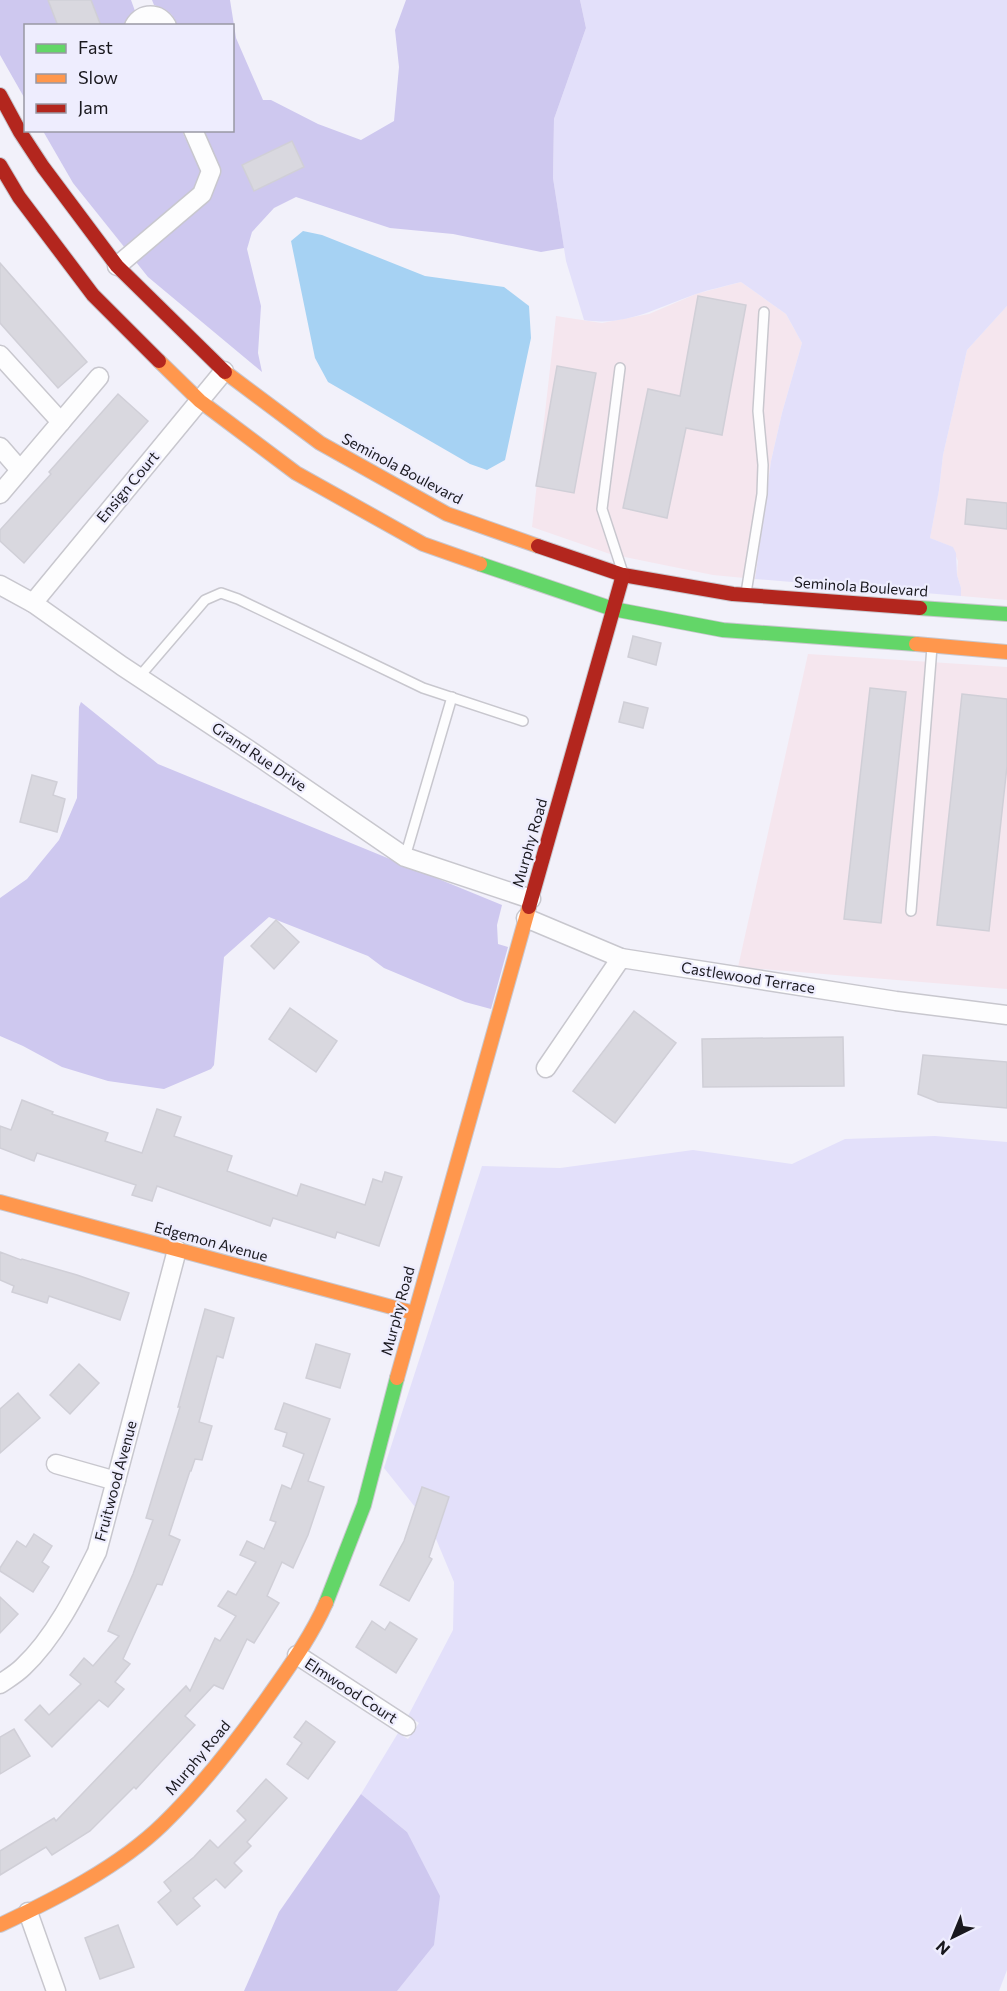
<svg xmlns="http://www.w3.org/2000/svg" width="1007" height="1991" font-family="Commissioner,sans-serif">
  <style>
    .commercial { fill: #f5e6ee }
    .green { fill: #e3e0fa }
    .forest { fill: #cec8ef }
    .water { fill: #a6d2f3 }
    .building { fill: #d9d8df; stroke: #d0cfd7; stroke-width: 1.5 }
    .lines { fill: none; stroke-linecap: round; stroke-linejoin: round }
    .lane-casing { stroke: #c8c7ce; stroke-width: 12 }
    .street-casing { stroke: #c8c7ce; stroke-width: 21 }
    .fast-casing { stroke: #c8c7ce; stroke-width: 16 }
    .slow-casing { stroke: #c8c7ce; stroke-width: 16 }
    .jam-casing { stroke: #c8c7ce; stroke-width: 16 }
    .lane { stroke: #fdfdfe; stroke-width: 9 }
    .street { stroke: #fdfdfe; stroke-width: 18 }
    .fast { stroke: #63d668; stroke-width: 14 }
    .slow { stroke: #ff974d; stroke-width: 14 }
    .jam { stroke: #b3261e; stroke-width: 14 }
    .labels { text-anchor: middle; stroke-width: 4.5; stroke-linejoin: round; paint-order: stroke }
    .street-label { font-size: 15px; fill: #19181e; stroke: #eeedfe }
  </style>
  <rect width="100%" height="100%" fill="#f2f1fa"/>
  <g class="commercial">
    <path d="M741,282L786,314L802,343L782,413L771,461L755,579L713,575L610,554L532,527L556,316L602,323L649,314L696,294Z"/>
    <path d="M1007,306V600L961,596V588L957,575L958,561L952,547L930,538L939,490L943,455L967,350Z"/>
    <path d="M808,654L1007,667V989L738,967Z"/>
  </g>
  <g class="green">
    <path d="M580,0H1007V306L967,350L943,455L939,490L930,538L953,547L956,553L957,575L961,588V596L755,579L771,461L782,413L802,343L786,314L741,282C726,286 711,289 696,294C658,307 626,327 584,320L566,261L553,178L554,119L586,28Z"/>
    <path d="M935,1136L1007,1142V1970L999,1991H397L407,1832L361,1794L398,1733L408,1739L419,1723L408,1716L453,1630L454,1582L431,1527L384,1468L482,1166L560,1168L693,1150L792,1164L845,1139Z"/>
  </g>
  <g class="forest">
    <path d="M0,0H131L135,11L129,17L125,25L26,26L25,99L0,55Z"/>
    <path d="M152,0H230L236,38L263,100H271L318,124L361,140L394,121L399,67L395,30L406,0H580L586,28L554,119L553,178L564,248L541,252L453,234L390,228L296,197L274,208L252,232L247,249L261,306L258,353L262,372L148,277L136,262L211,196L219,173V166L204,131L232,130V26L177,25C174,13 165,9 154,5Z"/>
    <path d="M43,131H182L201,172L195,189L125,248L73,183Z"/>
    <path d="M81,702L158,764L502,905L497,925L498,944L508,947L491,1009L465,1002L384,968L368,956L269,917L224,957L214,1065L211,1069L164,1089L108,1081L62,1067L23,1046L0,1036V898L27,879L59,840L77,798L79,707Z"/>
    <path d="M361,1794L407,1832L440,1896L434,1945L397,1991H244L279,1912Z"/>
  </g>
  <path class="water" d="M303,231L322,235L425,276L504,287L529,306L531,338L505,460L487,470L470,464L328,382L315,358L291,241Z"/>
  <g class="building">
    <path d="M48,0H91L101,26H58Z"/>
    <path d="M292,141L304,167L254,191L242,165Z"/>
    <path d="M0,263L87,362L58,388L0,323Z"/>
    <path d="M698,296L746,305L722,435L686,428L667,518L623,508L648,389L680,396Z"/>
    <path d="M557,366L596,373L574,493L536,486Z"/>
    <path d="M118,394L148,421L24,563L0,541V530L51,474L49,472Z"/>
    <path d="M967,499L1007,503V529L965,524Z"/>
    <path d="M633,636L661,643L656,665L628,657Z"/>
    <path d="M870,688L906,692L881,923L844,919Z"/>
    <path d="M962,694L1007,699V766L989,931L937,925Z"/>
    <path d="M624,702L648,708L643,728L619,722Z"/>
    <path d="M32,775L57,782L53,795L65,799L57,832L20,822Z"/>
    <path d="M276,920L299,942L274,969L251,946Z"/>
    <path d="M290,1008L337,1041L316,1072L269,1039Z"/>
    <path d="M634,1011L676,1043L615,1123L573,1091Z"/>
    <path d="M843,1037L844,1086L703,1087L702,1039Z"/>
    <path d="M923,1055L1007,1062V1108L938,1102L918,1094Z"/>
    <path d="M22,1100L53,1112L52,1114L108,1133L105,1141L142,1153L157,1109L181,1117L174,1136L232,1156L227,1171L297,1196L301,1184L365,1205L373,1179L382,1182L385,1172L402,1177L379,1246L337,1232L335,1238L273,1218L270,1226L157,1186L152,1201L132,1195L136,1185L37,1153L34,1161L0,1148V1126L11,1130Z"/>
    <path d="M0,1252L21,1260L22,1259L77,1275L129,1293L120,1320L49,1296L47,1303L12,1292L14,1286L0,1280Z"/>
    <path d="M205,1309L234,1318L223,1358L217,1356L199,1422L212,1426L202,1460L195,1459L191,1471H190L169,1535L180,1540L162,1585L157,1584L123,1659L130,1664L115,1682L124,1689L108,1707L99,1700L52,1747L25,1720L40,1705L49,1715L81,1684L70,1675L84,1658L93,1666L119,1636L108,1631L133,1574L153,1520L146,1518L180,1407H178Z"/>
    <path d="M316,1344L350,1354L340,1388L306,1378Z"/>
    <path d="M79,1364L99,1383L70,1414L50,1395Z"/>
    <path d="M18,1393L40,1418L0,1453V1409Z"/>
    <path d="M284,1403L330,1419L308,1481L324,1487L308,1535L293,1568L282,1562L267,1596L279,1603L254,1643L247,1639L223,1689L214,1685L185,1716L195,1725L136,1789L134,1787L90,1831L52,1855L46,1847L0,1875V1851L54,1818L56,1821L186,1686L190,1691L215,1638L220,1641L236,1616L218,1606L228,1591L236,1595L256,1562L240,1555L247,1541L264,1549L276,1522L270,1520L282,1485L291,1489L304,1454L283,1446L287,1433L275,1429Z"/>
    <path d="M422,1487L449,1497L429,1557L432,1559L409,1601L380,1585L404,1541Z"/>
    <path d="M34,1534L52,1546L42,1562L49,1567L33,1592L0,1571V1568L17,1541L26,1547Z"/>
    <path d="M0,1597L18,1614L0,1633Z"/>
    <path d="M372,1621L385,1630L390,1622L417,1639L396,1673L356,1647Z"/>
    <path d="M306,1721L335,1742L308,1779L287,1764L302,1743L294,1737Z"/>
    <path d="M14,1729L30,1756L0,1774V1737Z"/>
    <path d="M266,1779L287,1798L247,1842L251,1846L234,1863L242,1871L225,1888L216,1879L193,1898L200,1906L177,1925L158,1902L171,1891L164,1882L194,1857L210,1840L218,1848L246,1820L237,1811Z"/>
    <path d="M118,1925L134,1967L100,1979L85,1938Z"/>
  </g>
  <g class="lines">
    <defs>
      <g id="lane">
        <path d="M620,368L602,509L622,570"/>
        <path d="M746,593L762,494L763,465L758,411L764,312"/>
        <path d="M139,677L205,600L221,593L238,599L423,688L523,721"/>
        <path d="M405,857L452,697"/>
        <path d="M911,911L932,647"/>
      </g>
      <g id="street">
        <path d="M134,26C142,12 159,12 167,26"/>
        <path d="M117,266L202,194L211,171L193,130"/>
        <path d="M0,355L61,422"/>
        <path d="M0,447L20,470"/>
        <path d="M0,494L99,377"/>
        <path d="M0,585L33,603L122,666L252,752L405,857L531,899"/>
        <path d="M33,603L224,371"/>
        <path d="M526,918L621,958"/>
        <path d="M546,1068L621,958L896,1001L1007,1015"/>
        <path d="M56,1464L116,1481"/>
        <path d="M297,1655L406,1726"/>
        <path d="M0,1684C7,1679 16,1674 23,1667C55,1637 77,1592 97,1552L177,1250"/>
        <path d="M28,1912L56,1991"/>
      </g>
      <g id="fast">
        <path d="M480,564L613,609L723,630L916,644"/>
        <path d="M920,608L1007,614"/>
        <path d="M326,1603L364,1505L397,1378"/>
      </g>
      <g id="slow">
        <path d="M159,361L200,401L296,473L423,544L480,564"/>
        <path d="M225,372L320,443L447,514L538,546"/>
        <path d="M916,644L1007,652"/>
        <path d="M0,1202L414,1313"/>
        <path d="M397,1378L529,907"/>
        <path d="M0,1925C55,1899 119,1867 163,1824C202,1786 237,1741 268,1697C289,1667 311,1637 326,1603"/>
      </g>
      <g id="jam">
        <path d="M0,95L20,132L43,167L117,266L225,372"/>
        <path d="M0,165L19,197L93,295L159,361"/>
        <path d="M538,546L623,575L733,594L920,608"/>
        <path d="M529,907L623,575"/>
      </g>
    </defs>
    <use href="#lane" class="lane-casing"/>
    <use href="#street" class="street-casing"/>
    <use href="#fast" class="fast-casing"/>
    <use href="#slow" class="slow-casing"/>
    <use href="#jam" class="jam-casing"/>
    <use href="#lane" class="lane"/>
    <use href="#street" class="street"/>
    <use href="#fast" class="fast"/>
    <use href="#slow" class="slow"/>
    <use href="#jam" class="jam"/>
  </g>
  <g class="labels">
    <g class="street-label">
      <text transform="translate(402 469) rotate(28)" y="5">Seminola Boulevard</text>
      <text transform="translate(128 487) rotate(-50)" y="5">Ensign Court</text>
      <text transform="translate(861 587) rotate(4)" y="5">Seminola Boulevard</text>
      <text transform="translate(259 757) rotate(34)" y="5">Grand Rue Drive</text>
      <text transform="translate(530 843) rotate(-74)" y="5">Murphy Road</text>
      <text transform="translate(748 978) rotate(9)" y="5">Castlewood Terrace</text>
      <text transform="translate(211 1242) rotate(15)" y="5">Edgemon Avenue</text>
      <text transform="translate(398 1311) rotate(-75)" y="5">Murphy Road</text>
      <text transform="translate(116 1481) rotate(-75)" y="5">Fruitwood Avenue</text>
      <text transform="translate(351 1691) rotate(33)" y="5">Elmwood Court</text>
      <text transform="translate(198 1758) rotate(-50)" y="5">Murphy Road</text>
    </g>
  </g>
  <rect x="24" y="24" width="210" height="108" fill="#eeedfe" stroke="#9998a4" stroke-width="1.5"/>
  <rect x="36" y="44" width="30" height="9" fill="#63d668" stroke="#9998a4" stroke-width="1.5"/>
  <text x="78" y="54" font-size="18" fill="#19181e">Fast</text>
  <rect x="36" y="74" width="30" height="9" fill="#ff974d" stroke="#9998a4" stroke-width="1.5"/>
  <text x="78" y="84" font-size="18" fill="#19181e">Slow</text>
  <rect x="36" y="104" width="30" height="9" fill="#b3261e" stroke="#9998a4" stroke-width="1.5"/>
  <text x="78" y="114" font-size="18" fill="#19181e">Jam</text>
  <g transform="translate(953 1937) rotate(223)" stroke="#eeedfe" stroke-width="4.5" paint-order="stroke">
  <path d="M0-4.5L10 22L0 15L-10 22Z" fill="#19181e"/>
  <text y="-9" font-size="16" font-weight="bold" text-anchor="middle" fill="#19181e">N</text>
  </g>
</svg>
